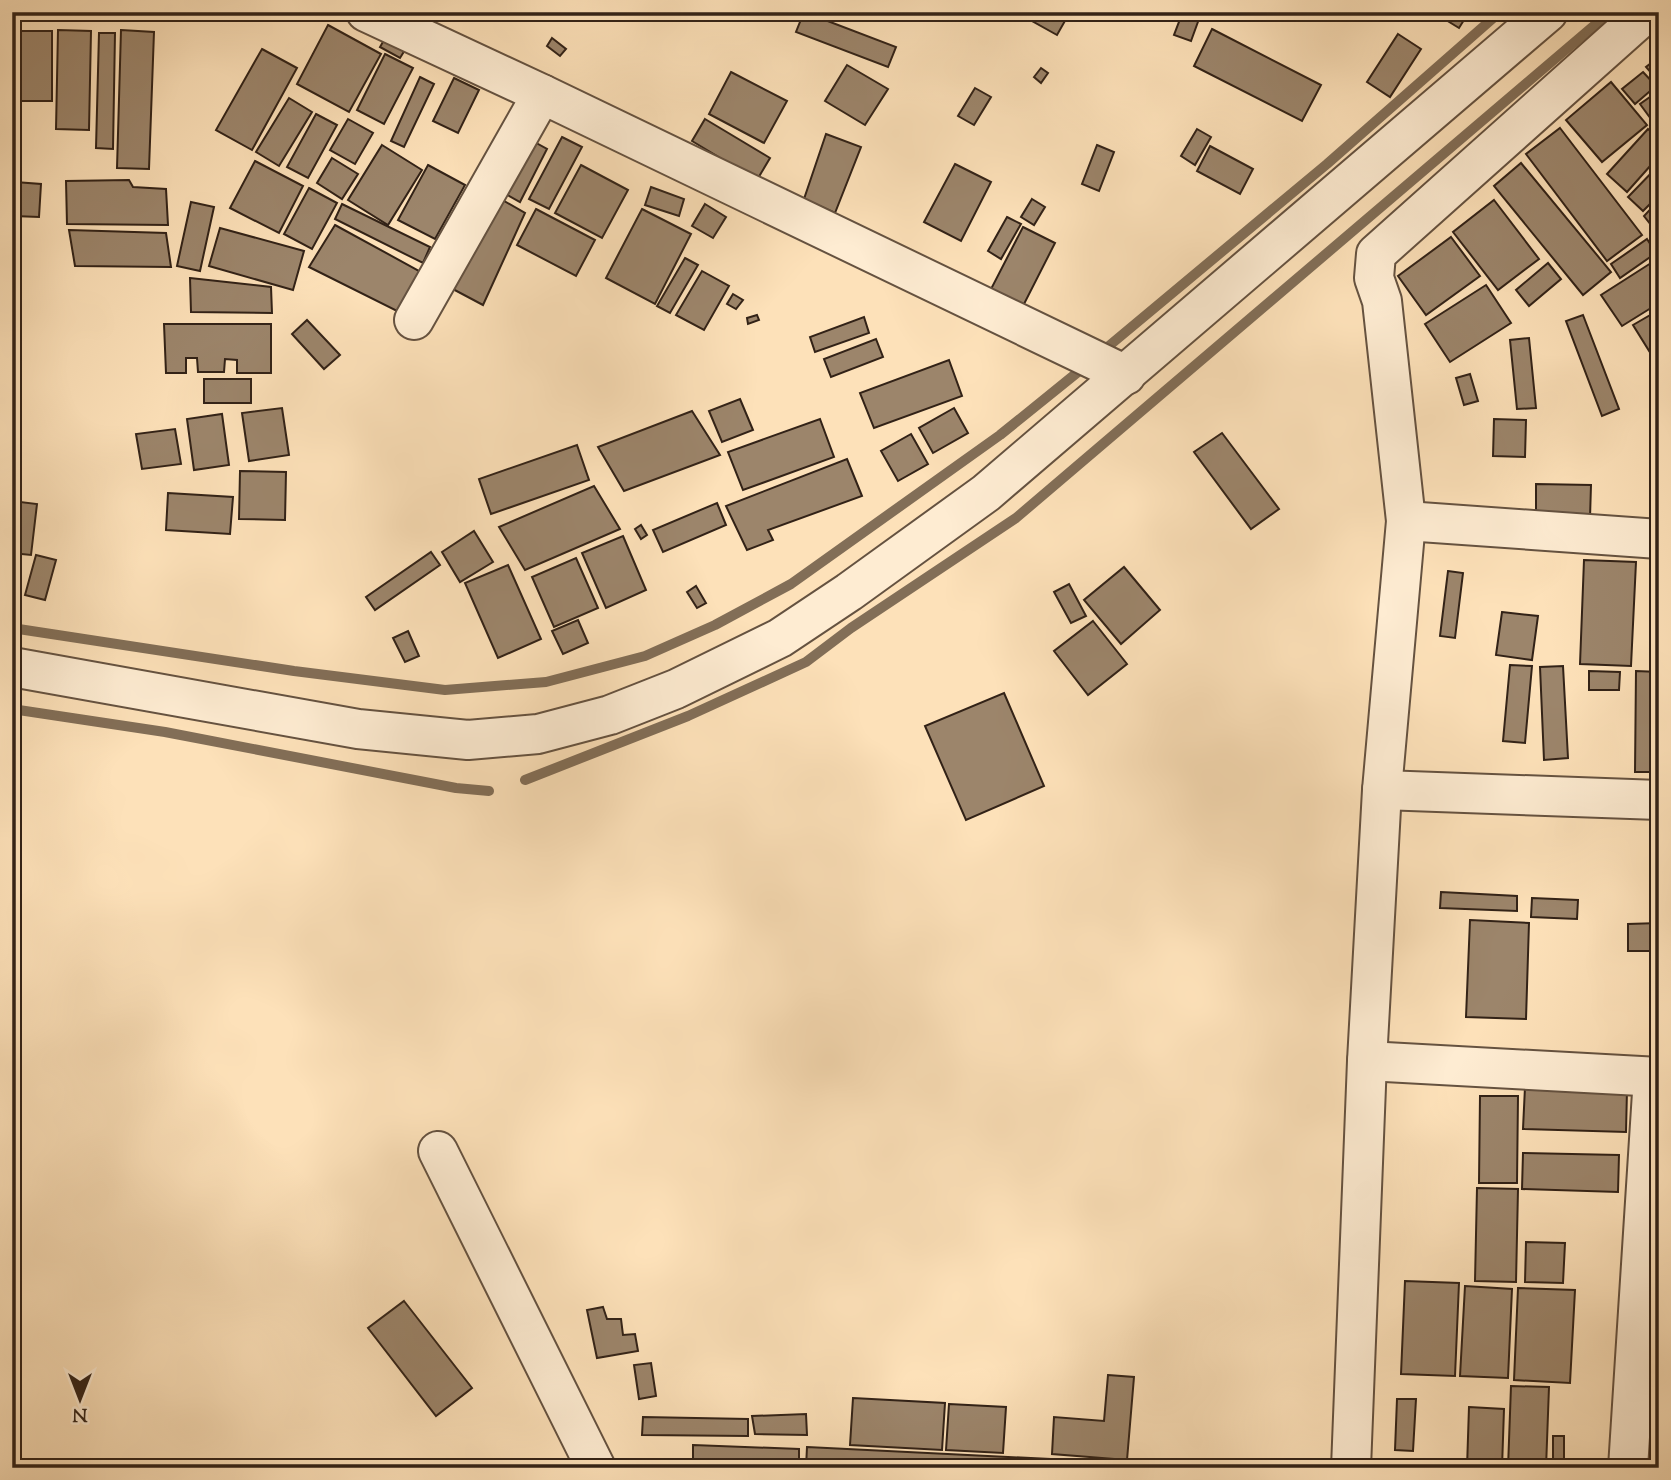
<svg xmlns="http://www.w3.org/2000/svg" width="1671" height="1480" font-family="'Sorts Mill Goudy',serif">
  <style>
    .lines { fill: none; stroke-linecap: round; stroke-linejoin: round }
    .stream { stroke: #826e57; stroke-width: 10 }
    .building { fill: #9c856b; stroke: #322217; stroke-width: 2 }
    .minor-casing { stroke: #655240; stroke-width: 42 }
    .minor { stroke: #feecd2; stroke-width: 38 }
  </style>
  <rect width="100%" height="100%" fill="#fde1b9"/>
  <filter id="stains"><feTurbulence type="fractalNoise" baseFrequency=".00286" numOctaves="4"/><feColorMatrix values="0 0 0 0 .2 0 0 0 0 .09 0 0 0 0 .02 0 0 0 .5 -.17"/></filter>
  <radialGradient id="worn" r=".72"><stop offset=".6" stop-color="#630" stop-opacity="0"/><stop offset="1" stop-color="#630" stop-opacity=".3"/></radialGradient>
  <g class="lines">
    <g class="stream">
      <path d="M1104,350L1327,164L1500,12"/>
      <path d="M12,628L294,671L445,690L546,682L645,656L715,625L791,584L1000,435L1078,372"/>
      <path d="M12,709L165,732L456,788L489,791"/>
      <path d="M525,780L688,716L806,662L851,628L1016,518L1610,12"/>
    </g>
  </g>
  <g class="building">
    <path d="M804,12L896,47L888,67L796,32Z"/>
    <path d="M1016,12H1070L1057,35Z"/>
    <path d="M1439,12H1469L1459,28L1438,15Z"/>
    <path d="M1182,14L1199,19L1191,41L1174,35Z"/>
    <path d="M328,25L381,54L349,112L297,84Z"/>
    <path d="M1212,29L1321,85L1302,121L1194,66Z"/>
    <path d="M58,30L91,31L89,130L56,129Z"/>
    <path d="M121,30L154,32L149,169L117,168Z"/>
    <rect x="15" y="31" width="37" height="70"/>
    <path d="M99,33H115L113,149L96,148Z"/>
    <path d="M1398,34L1421,49L1390,97L1367,82Z"/>
    <path d="M552,38L566,49L560,56L547,46Z"/>
    <path d="M384,40L405,50L400,58L380,47Z"/>
    <path d="M262,49L297,68L252,150L216,130Z"/>
    <path d="M385,54L413,68L384,124L357,110Z"/>
    <path d="M1659,57V82L1646,67Z"/>
    <path d="M847,65L888,89L865,125L825,101Z"/>
    <path d="M1041,68L1048,73L1041,83L1034,77Z"/>
    <path d="M731,72L787,101L764,143L709,114Z"/>
    <path d="M1643,72L1656,86L1635,104L1622,89Z"/>
    <path d="M420,77L434,84L404,147L391,141Z"/>
    <path d="M454,78L479,90L458,133L433,121Z"/>
    <path d="M1611,82L1647,125L1602,162L1566,120Z"/>
    <path d="M975,88L991,97L974,125L958,116Z"/>
    <path d="M1657,92L1659,94V130L1640,104Z"/>
    <path d="M289,98L312,112L279,166L256,152Z"/>
    <path d="M316,114L337,125L308,178L287,167Z"/>
    <path d="M348,119L373,133L355,164L330,150Z"/>
    <path d="M705,119L770,158L757,180L692,141Z"/>
    <path d="M1560,128L1642,235L1607,261L1526,154Z"/>
    <path d="M1197,129L1211,137L1195,165L1181,156Z"/>
    <path d="M1648,129L1659,139V156L1627,192L1607,174Z"/>
    <path d="M826,134L861,147L835,213L804,199Z"/>
    <path d="M562,137L582,147L549,209L529,199Z"/>
    <path d="M529,139L547,149L520,202L502,192Z"/>
    <path d="M382,145L422,170L388,225L348,200Z"/>
    <path d="M1097,145L1114,152L1099,191L1082,184Z"/>
    <path d="M1210,146L1253,169L1240,194L1197,171Z"/>
    <path d="M332,158L358,174L342,199L317,183Z"/>
    <path d="M255,161L303,186L279,233L230,208Z"/>
    <path d="M1521,163L1611,272L1583,295L1494,186Z"/>
    <path d="M955,164L991,182L961,241L924,222Z"/>
    <path d="M428,165L465,185L435,239L398,220Z"/>
    <path d="M581,165L628,190L602,238L555,213Z"/>
    <path d="M1659,165V195L1643,211L1628,197Z"/>
    <path d="M129,180L133,187L166,189L168,225L67,224L66,181Z"/>
    <path d="M15,182L41,184L39,217L14,216Z"/>
    <path d="M651,187L684,199L679,216L645,205Z"/>
    <path d="M309,188L337,203L312,249L284,234Z"/>
    <path d="M492,194L525,213L483,305L449,287Z"/>
    <path d="M1032,199L1045,207L1034,225L1021,217Z"/>
    <path d="M1494,200L1539,259L1498,290L1453,232Z"/>
    <path d="M1659,200V235L1644,216Z"/>
    <path d="M191,202L214,207L200,271L177,266Z"/>
    <path d="M342,204L430,247L423,263L335,219Z"/>
    <path d="M705,204L726,217L713,238L692,226Z"/>
    <path d="M536,209L595,240L576,276L517,245Z"/>
    <path d="M642,209L691,234L655,304L606,278Z"/>
    <path d="M1007,217L1021,224L1001,259L988,251Z"/>
    <path d="M335,225L421,272L397,311L309,267Z"/>
    <path d="M1023,227L1055,243L1022,308L990,291Z"/>
    <path d="M220,228L304,251L293,290L209,266Z"/>
    <path d="M69,230L166,233L171,267L75,266Z"/>
    <path d="M1451,237L1480,276L1426,315L1398,276Z"/>
    <path d="M1647,239L1656,253L1620,278L1611,264Z"/>
    <path d="M685,258L698,265L670,313L657,306Z"/>
    <path d="M1548,263L1561,279L1529,306L1516,290Z"/>
    <path d="M1651,263L1659,275V303L1622,326L1601,295Z"/>
    <path d="M702,271L729,286L704,330L676,315Z"/>
    <path d="M190,278L271,287L272,313L191,312Z"/>
    <path d="M1486,285L1511,323L1450,362L1425,324Z"/>
    <path d="M733,294L743,300L736,309L727,304Z"/>
    <path d="M1659,310V360L1656,362L1633,325Z"/>
    <path d="M757,315L759,320L748,324L747,318Z"/>
    <path d="M1583,315L1619,409L1602,416L1566,321Z"/>
    <path d="M864,317L869,333L815,352L810,337Z"/>
    <path d="M307,320L340,355L324,369L292,334Z"/>
    <path d="M164,324H271V373H237V360L225,359L224,372H198L197,358H186V373H166Z"/>
    <path d="M1529,338L1536,408L1517,409L1510,340Z"/>
    <path d="M876,339L883,357L831,377L824,359Z"/>
    <path d="M949,360L962,396L874,428L860,393Z"/>
    <path d="M1470,374L1478,401L1464,405L1456,378Z"/>
    <rect x="204" y="379" width="47" height="24"/>
    <path d="M740,399L753,430L722,442L709,411Z"/>
    <path d="M282,408L289,455L249,461L242,413Z"/>
    <path d="M954,408L968,433L933,453L919,428Z"/>
    <path d="M692,411L720,455L624,491L598,447Z"/>
    <path d="M222,414L229,465L194,470L187,419Z"/>
    <path d="M820,419L834,457L743,490L728,452Z"/>
    <path d="M1494,419L1526,420L1525,457L1493,456Z"/>
    <path d="M175,429L181,464L142,469L136,434Z"/>
    <path d="M1222,433L1279,509L1251,529L1194,452Z"/>
    <path d="M911,434L928,464L898,481L881,451Z"/>
    <path d="M577,445L589,480L491,514L479,479Z"/>
    <path d="M847,459L862,496L768,530L773,540L747,550L726,506Z"/>
    <path d="M240,471L286,472L285,520L239,519Z"/>
    <path d="M1536,484L1591,485L1590,518L1536,517Z"/>
    <path d="M594,486L620,529L525,570L499,527Z"/>
    <path d="M168,493L233,497L230,534L166,530Z"/>
    <path d="M12,501L37,504L31,555L12,553Z"/>
    <path d="M717,503L726,525L663,552L653,530Z"/>
    <path d="M641,525L647,535L641,539L635,529Z"/>
    <path d="M474,531L493,562L460,582L442,552Z"/>
    <path d="M623,536L646,590L606,608L582,553Z"/>
    <path d="M431,552L440,565L375,610L366,597Z"/>
    <path d="M36,555L56,560L45,600L25,595Z"/>
    <path d="M576,558L598,608L554,627L532,577Z"/>
    <path d="M1584,560L1636,562L1631,666L1580,664Z"/>
    <path d="M508,565L541,639L498,658L465,583Z"/>
    <path d="M1124,567L1160,610L1121,644L1084,600Z"/>
    <path d="M1448,571L1463,573L1455,638L1440,636Z"/>
    <path d="M1069,584L1086,616L1071,623L1054,592Z"/>
    <path d="M696,586L706,603L697,608L687,592Z"/>
    <path d="M1502,612L1538,616L1532,660L1496,655Z"/>
    <path d="M578,620L588,643L563,654L552,631Z"/>
    <path d="M1093,621L1127,664L1088,695L1054,651Z"/>
    <path d="M408,631L419,656L405,662L393,638Z"/>
    <path d="M1510,665L1532,666L1525,743L1503,741Z"/>
    <path d="M1563,666L1568,758L1544,760L1540,667Z"/>
    <path d="M1589,671L1620,672L1619,690H1589Z"/>
    <path d="M1636,671L1659,672V772H1635Z"/>
    <path d="M1004,693L1044,786L966,820L925,726Z"/>
    <path d="M1441,892L1517,896V911L1440,908Z"/>
    <path d="M1532,898L1578,900L1577,919L1531,917Z"/>
    <path d="M1470,920L1529,923L1526,1019L1466,1017Z"/>
    <path d="M1659,923V951H1628V924Z"/>
    <rect x="1653" y="1027" width="6" height="26"/>
    <path d="M1525,1087L1627,1090L1626,1132L1523,1129Z"/>
    <path d="M1480,1096H1518L1517,1183H1479Z"/>
    <path d="M1523,1153L1619,1155L1618,1192L1522,1189Z"/>
    <path d="M1477,1188L1518,1189L1516,1282L1475,1281Z"/>
    <path d="M1526,1242L1565,1243L1563,1283L1525,1282Z"/>
    <path d="M1405,1281L1459,1283L1455,1376L1401,1374Z"/>
    <path d="M1465,1286L1512,1289L1508,1378L1460,1376Z"/>
    <path d="M1518,1288L1575,1290L1570,1383L1514,1380Z"/>
    <path d="M404,1301L472,1388L436,1416L368,1328Z"/>
    <path d="M603,1307L607,1319H621L623,1335L635,1334L638,1351L597,1358L587,1310Z"/>
    <path d="M651,1363L656,1396L639,1399L634,1365Z"/>
    <path d="M1108,1375L1134,1377L1127,1460L1052,1454L1054,1417L1104,1421Z"/>
    <path d="M1511,1386L1549,1387L1546,1468H1508Z"/>
    <path d="M853,1398L945,1403L942,1450L850,1445Z"/>
    <path d="M1397,1399H1416L1413,1451L1395,1450Z"/>
    <path d="M949,1404L1006,1407L1003,1453L946,1450Z"/>
    <path d="M1469,1407L1504,1409L1502,1468H1467Z"/>
    <path d="M806,1414L807,1435L755,1434L752,1416Z"/>
    <path d="M643,1417L748,1419V1436L642,1435Z"/>
    <rect x="1553" y="1436" width="11" height="32"/>
    <path d="M693,1445L799,1449V1468H693Z"/>
    <path d="M807,1447L1050,1459V1468H806Z"/>
    <path d="M1100,1459L1140,1461V1468H1100Z"/>
    <path d="M1143,1462L1207,1465V1468H1143Z"/>
  </g>
  <g class="lines">
    <defs>
      <g id="minor">
        <path d="M366,12L542,94L1126,375"/>
        <path d="M414,320L542,94"/>
        <path d="M1406,521L1659,539"/>
        <path d="M12,667L358,729L468,740L538,734L610,715L676,689L780,638L849,592L986,493L1548,12"/>
        <path d="M1382,790L1659,800"/>
        <path d="M1367,1061L1659,1077"/>
        <path d="M438,1151L596,1468"/>
        <path d="M1351,1468L1367,1061L1382,790L1406,521L1382,301L1374,278L1376,254L1647,12"/>
        <path d="M1628,1468L1653,1077"/>
      </g>
    </defs>
    <use href="#minor" class="minor-casing"/>
    <use href="#minor" class="minor"/>
  </g>
  <rect width="1671" height="1480" fill="none" stroke="#fde1b9" stroke-width="42"/>
  <rect x="14" y="14" width="1643" height="1452" fill="none" stroke="#322217" stroke-width="3.5"/>
  <rect x="21" y="21" width="1629" height="1438" fill="none" stroke="#322217" stroke-width="2"/>
  <g transform="translate(80 1399) rotate(180)" stroke="#feecd2" stroke-width="5" paint-order="stroke">
  <path d="M0-5L12 26L0 18L-12 26Z" fill="#322217"/>
  <text y="-10" font-size="19" font-weight="bold" text-anchor="middle" fill="#322217">N</text>
  </g>
  <rect width="100%" height="100%" filter="url(#stains)"/>
  <rect width="100%" height="100%" fill="url(#worn)"/>
</svg>
